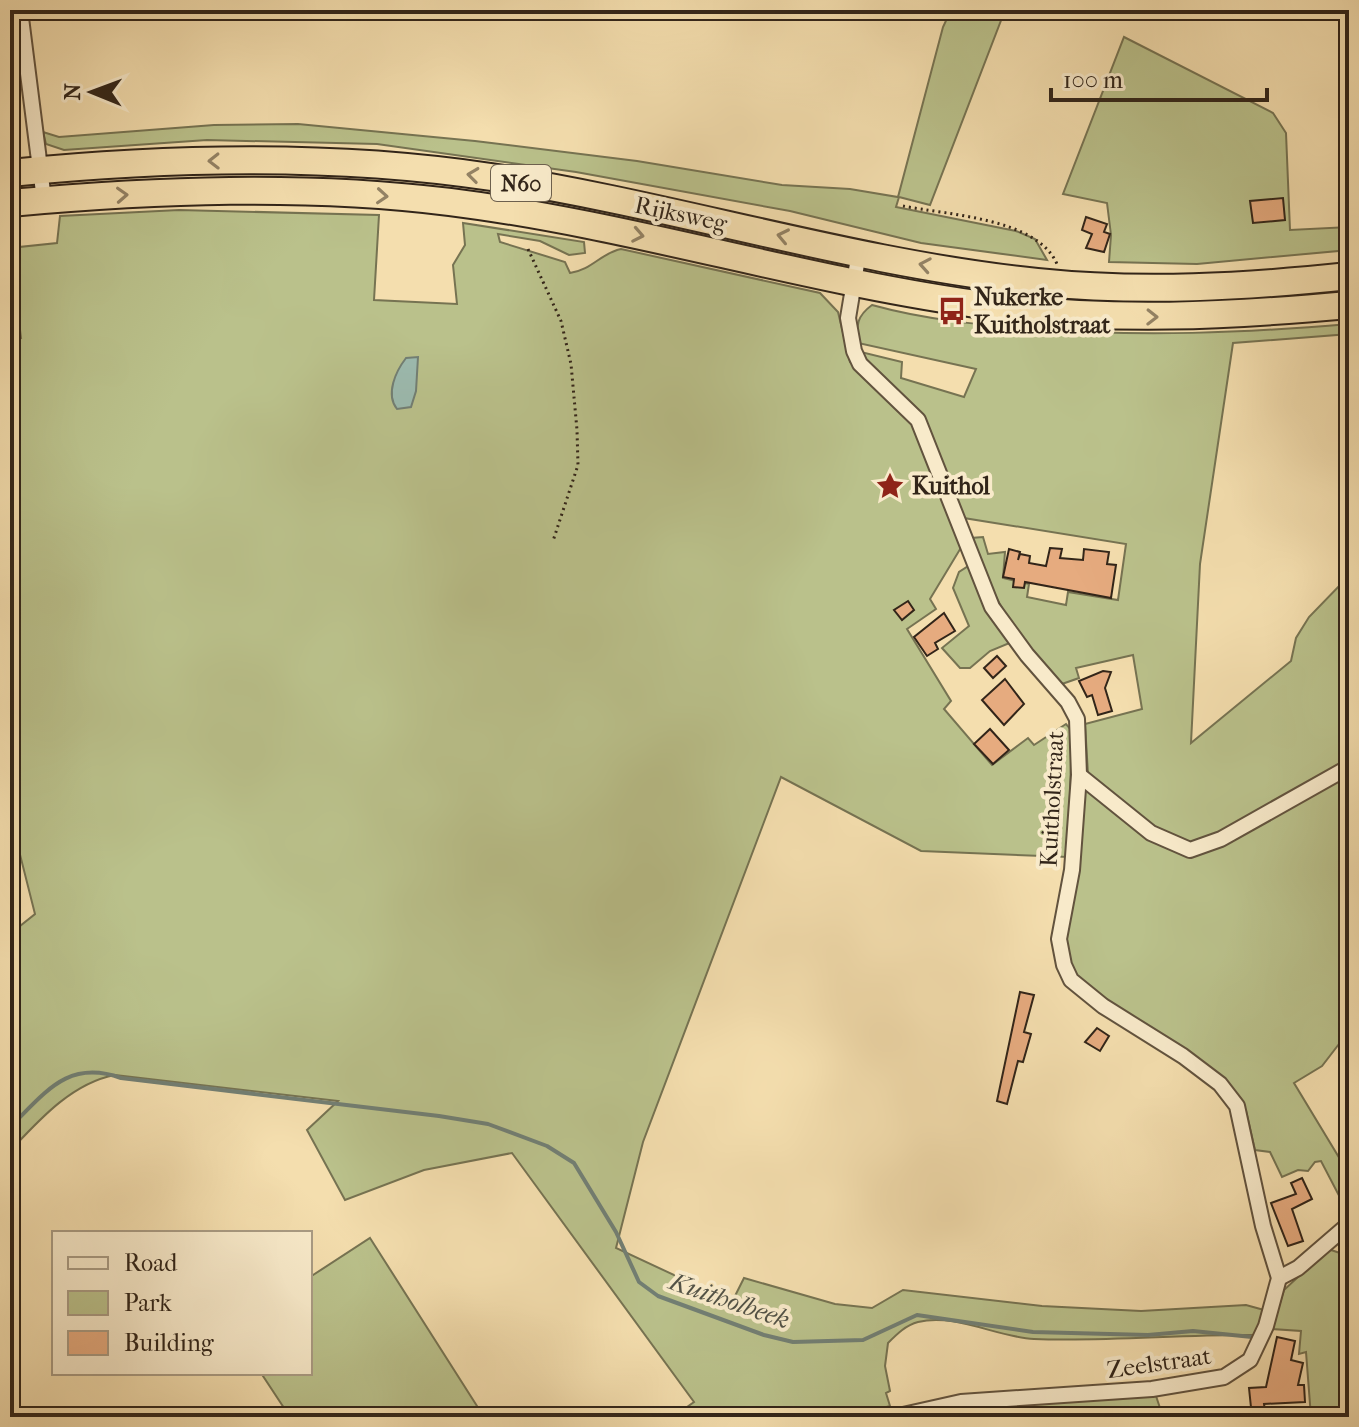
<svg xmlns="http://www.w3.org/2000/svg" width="1359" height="1427" font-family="'IM FELL French Canon',serif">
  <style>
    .green { fill: #bac18b; stroke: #767352; stroke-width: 2 }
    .water { fill: #9cbbb0; stroke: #727f74; stroke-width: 2 }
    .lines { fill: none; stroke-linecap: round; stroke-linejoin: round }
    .stream { stroke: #727f74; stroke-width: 4 }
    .building { fill: #e6ab7f; stroke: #322519; stroke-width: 2 }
    .street-casing { stroke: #62533e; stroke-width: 18 }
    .highway-casing { stroke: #322519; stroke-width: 30 }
    .path { stroke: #322519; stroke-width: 3; stroke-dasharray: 2 4; stroke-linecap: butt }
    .street { stroke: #f8eaca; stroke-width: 14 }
    .highway { stroke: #f4deae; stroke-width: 26 }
    .oneway { stroke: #938264 }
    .labels { text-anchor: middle; stroke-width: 8; stroke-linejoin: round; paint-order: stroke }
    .shield { fill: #f8eaca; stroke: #6d604e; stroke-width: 2 }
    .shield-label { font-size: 22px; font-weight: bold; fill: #322519 }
    .street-label { font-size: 24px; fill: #322519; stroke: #f8eaca }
    .poi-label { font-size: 24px; font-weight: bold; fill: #322519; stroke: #f8eaca; text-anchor: start }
    .water-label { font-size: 26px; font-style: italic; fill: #525246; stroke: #f8eaca }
  </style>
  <rect width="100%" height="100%" fill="#f4deae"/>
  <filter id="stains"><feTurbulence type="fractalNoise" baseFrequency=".0025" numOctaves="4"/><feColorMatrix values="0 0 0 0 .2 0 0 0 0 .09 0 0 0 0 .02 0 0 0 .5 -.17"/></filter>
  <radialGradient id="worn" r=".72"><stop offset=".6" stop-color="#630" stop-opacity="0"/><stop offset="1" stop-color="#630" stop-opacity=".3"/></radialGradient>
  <g class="green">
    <path d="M951,10H1005L930,205L899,197L896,207L1016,231L1035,239L1047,260L921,243L790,211L576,172L377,144L207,140L64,150L46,144L43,132L59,137L214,125L298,124L475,141L637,161L782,185L850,189L898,197L943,27Z"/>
    <path d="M1124,37L1273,113L1286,133L1290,230L1349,227V250L1197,264L1109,262L1111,235L1107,203L1063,194Z"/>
    <path d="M179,210L379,215L374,300L457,304L453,265L465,245L463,223L584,242L585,253L569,255L540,241L498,234L500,242L565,262L570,273C592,270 601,253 621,249L820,293L838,312L850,362L898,405L915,427L962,546L930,599L936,609L907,629L951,701L944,709L992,765L1028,738L1034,745L1066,724L1072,731L1068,857L921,851L781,777L643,1142L616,1248L732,1302L744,1278L835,1304L872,1308L903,1290L1042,1306L1141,1311L1246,1305L1264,1310L1256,1335C1182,1334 1108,1342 1034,1339C996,1337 956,1313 918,1322C906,1325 897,1334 888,1343L885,1366L890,1391L886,1393L890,1406L851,1417H673L694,1402L512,1153L424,1170L345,1200L307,1130L338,1101L115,1075C72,1083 39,1120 10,1151V934L35,914L10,815V339L21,338L10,248L57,243L60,216Z"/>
    <path d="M872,305C926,320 981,325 1036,329C1143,337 1242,333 1349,324V334L1233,343L1200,564L1191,743L1291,661L1296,638L1309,617L1343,582H1349V762L1201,844L1172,842L1088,774L1085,724L1142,709L1133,655L1076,668L1079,678L1059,685C1012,632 996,604 971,538L983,537L988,554L1005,552L1003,578L1029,584L1027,597L1066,605L1068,592L1118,600L1126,544L964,518L924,422L872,370L861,352L902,362L901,378L964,397L976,369L858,343C856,325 857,316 872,305Z"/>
    <path d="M970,565L1012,642L990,651L970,668H960L942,648L969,626L953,588L959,572Z"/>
    <path d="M1349,770V1031L1322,1066L1294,1083L1349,1174L1346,1209L1321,1161L1315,1162L1308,1171L1298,1170L1282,1177L1270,1152L1255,1150L1246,1111L1228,1083L1085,986L1076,977L1065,946L1086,785L1157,842L1187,855Z"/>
    <path d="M370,1238L477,1406L483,1417H290L261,1373H310V1277Z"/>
    <path d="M1328,1249L1349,1256V1417H1311L1306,1352L1299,1354L1301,1331L1272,1329L1284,1290Z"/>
    <path d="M1155,1393L1163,1417H905L943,1408Z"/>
  </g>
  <path class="water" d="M418,357L416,391L411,407L397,409C385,394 396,371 406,358Z"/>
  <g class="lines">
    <path class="stream" d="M10,1127C46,1092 68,1059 121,1078L439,1116L488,1124L547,1146L574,1163L616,1232L639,1282L658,1296L764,1335L793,1342L863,1340L917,1315L1033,1332L1148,1335L1193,1331L1252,1337"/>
  </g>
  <g class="building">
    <path d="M1283,198L1285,220L1253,223L1250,201Z"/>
    <path d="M1086,217L1107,224L1104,232L1110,234L1104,252L1086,248L1092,234L1082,230Z"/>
    <path d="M1050,548L1062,549L1060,558L1083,560L1084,549L1109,552L1107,564L1116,565L1111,598L1025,582L1024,588L1013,587L1014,579L1003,577L1009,549L1020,552L1018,560L1020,554L1030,556L1029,563L1046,566Z"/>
    <path d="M908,601L914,610L902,620L894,610Z"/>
    <path d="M944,613L955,631L935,643L938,649L927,656L914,637Z"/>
    <path d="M997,656L1006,666L993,678L984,668Z"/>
    <path d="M1103,671L1111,672L1105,688L1112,711L1098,715L1092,695L1087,697L1079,681Z"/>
    <path d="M1005,679L1024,704L1004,725L982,700Z"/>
    <path d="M990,729L1009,750L993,764L974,744Z"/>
    <path d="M1020,992L1034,995L1024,1032L1031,1034L1023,1062L1018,1061L1007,1104L997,1101Z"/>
    <path d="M1097,1028L1109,1036L1100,1051L1085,1042Z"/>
    <path d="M1302,1178L1312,1199L1292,1209L1303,1241L1288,1246L1271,1203L1296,1194L1291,1183Z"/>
    <path d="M1277,1337L1295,1341L1291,1360L1303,1363L1298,1385H1304L1305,1402L1264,1404L1266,1417H1252L1249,1388L1266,1387Z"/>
  </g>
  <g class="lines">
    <defs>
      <g id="street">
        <path d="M20,10L44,200"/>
        <path d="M859,252L848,318L854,351L860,364L918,420L992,607L1027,655L1068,702L1077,719L1079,775L1072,870L1059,939L1064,965L1071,980L1103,1006L1183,1056L1220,1084L1237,1106L1263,1226L1279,1278L1266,1326L1250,1360L1224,1377L1152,1389L961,1402L894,1417"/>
        <path d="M1079,775L1151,833L1190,850L1221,839L1349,767"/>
        <path d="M1279,1278L1298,1268L1349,1224"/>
      </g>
      <g id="highway">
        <path d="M10,173C169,157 332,153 491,177C674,205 853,263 1037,282C1142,293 1245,287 1349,276"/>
        <path d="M10,203C156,190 304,184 450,202C633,225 808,282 990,306C1111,322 1228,316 1349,305"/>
      </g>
    </defs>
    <use href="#street" class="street-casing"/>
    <use href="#highway" class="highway-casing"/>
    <g class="path">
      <path d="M903,206C948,215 1037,218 1057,264"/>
      <path d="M528,249L561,321L571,364L577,430L578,465L553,541"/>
    </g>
    <use href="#street" class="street"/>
    <use href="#highway" class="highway"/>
  </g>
  <defs><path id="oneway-chevron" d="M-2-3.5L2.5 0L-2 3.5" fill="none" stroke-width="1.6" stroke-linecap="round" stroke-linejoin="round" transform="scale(2)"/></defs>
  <g class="oneway">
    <use href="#oneway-chevron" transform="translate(214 161) rotate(179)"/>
    <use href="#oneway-chevron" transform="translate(473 175) rotate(-173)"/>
    <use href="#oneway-chevron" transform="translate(122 195) rotate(-3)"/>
    <use href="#oneway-chevron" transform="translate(382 196) rotate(4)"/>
    <use href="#oneway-chevron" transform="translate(638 235) rotate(11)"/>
    <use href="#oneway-chevron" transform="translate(783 236) rotate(-168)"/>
    <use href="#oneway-chevron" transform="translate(925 265) rotate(-170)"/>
    <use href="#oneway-chevron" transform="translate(1152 317) rotate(1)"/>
  </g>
  <defs>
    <symbol id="bus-bare" viewBox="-9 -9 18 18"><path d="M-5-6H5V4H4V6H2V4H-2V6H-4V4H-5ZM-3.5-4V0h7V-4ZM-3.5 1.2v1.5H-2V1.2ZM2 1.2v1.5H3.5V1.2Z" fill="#8f2418" stroke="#f8eaca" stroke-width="2.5" paint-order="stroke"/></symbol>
    <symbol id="sight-bare" viewBox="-9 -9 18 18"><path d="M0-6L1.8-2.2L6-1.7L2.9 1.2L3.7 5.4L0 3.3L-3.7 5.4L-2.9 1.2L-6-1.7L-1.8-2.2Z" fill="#8f2418" stroke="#f8eaca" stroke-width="2.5" paint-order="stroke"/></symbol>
  </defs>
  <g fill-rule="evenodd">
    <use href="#bus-bare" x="932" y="291" width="40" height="40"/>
    <use href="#sight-bare" x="870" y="466" width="40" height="40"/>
  </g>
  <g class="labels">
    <rect class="shield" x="491" y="165" width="60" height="36" rx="6"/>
    <g class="shield-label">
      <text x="521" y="191">N60</text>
    </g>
    <g class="street-label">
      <text transform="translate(681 214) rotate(12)" y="8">Rijksweg</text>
      <text transform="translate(1052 799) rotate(-87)" y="8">Kuitholstraat</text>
      <text transform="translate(1159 1363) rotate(-8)" y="8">Zeelstraat</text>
    </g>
    <g class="poi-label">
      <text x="974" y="305">Nukerke<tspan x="974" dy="28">Kuitholstraat</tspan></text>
      <text x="912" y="494">Kuithol</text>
    </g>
    <g class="water-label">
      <text transform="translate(730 1300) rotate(19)" y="9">Kuitholbeek</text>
    </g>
  </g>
  <rect width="1359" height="1427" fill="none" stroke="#f4deae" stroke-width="40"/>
  <rect x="12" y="12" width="1335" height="1403" fill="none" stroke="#322519" stroke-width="4"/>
  <rect x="20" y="20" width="1319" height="1387" fill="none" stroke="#322519" stroke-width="2"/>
  <rect x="52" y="1231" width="260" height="144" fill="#f8eaca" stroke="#a99b83" stroke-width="2"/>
  <rect x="68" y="1257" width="40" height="12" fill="#f8eaca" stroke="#a99b83" stroke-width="2"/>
  <text x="124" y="1271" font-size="24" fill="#322519">Road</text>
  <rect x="68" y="1291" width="40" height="24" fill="#bac18b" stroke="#a99b83" stroke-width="2"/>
  <text x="124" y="1311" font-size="24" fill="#322519">Park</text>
  <rect x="68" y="1331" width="40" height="24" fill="#e6ab7f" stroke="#a99b83" stroke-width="2"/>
  <text x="124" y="1351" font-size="24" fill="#322519">Building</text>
  <g transform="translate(92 92) rotate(271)" stroke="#f8eaca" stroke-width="6" paint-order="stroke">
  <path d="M0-6L14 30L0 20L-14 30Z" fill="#322519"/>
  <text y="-12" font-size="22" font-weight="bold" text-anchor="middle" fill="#322519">N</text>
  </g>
  <path d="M1051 88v12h216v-12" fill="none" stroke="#322519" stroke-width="4"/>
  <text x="1063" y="88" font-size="24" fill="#322519" stroke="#f8eaca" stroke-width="6" paint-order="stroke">100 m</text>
  <rect width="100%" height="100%" filter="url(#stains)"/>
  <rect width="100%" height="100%" fill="url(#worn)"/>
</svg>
